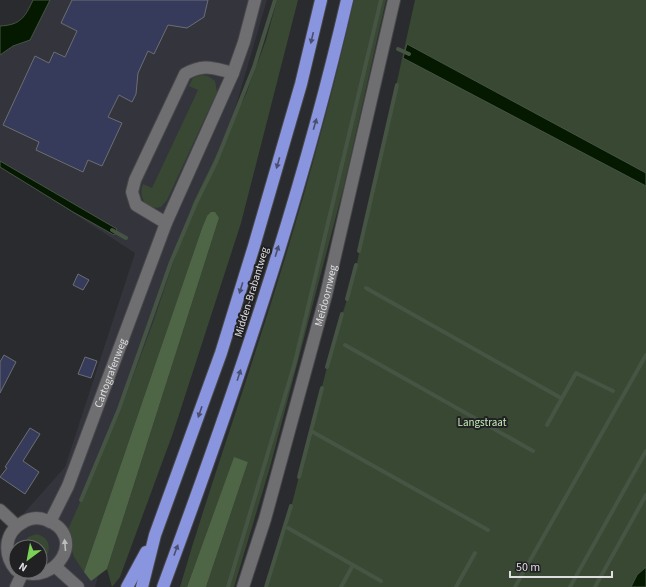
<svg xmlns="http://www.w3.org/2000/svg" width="646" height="587" font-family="'Source Sans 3',sans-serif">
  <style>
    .built { fill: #33343c; fill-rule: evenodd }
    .green { fill: #384833 }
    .forest { fill: #4f6646 }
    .water { fill: #051800; stroke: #465444 }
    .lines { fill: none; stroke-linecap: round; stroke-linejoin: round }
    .stream { stroke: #465444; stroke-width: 4 }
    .building { fill: #363b5b; stroke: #6d6e71 }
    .minor-casing { stroke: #48484b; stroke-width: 14 }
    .highway-casing { stroke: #48484b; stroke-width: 14 }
    .minor { stroke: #6f6f72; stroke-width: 12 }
    .highway { stroke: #8a95df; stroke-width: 12 }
    .oneway { fill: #4b4f6f }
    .oneway2 { fill: #bdbdc0 }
    .labels { text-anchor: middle; stroke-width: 4; stroke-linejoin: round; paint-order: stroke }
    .street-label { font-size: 11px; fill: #dfdfe1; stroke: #212124 }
    .park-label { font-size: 11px; fill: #c6efb7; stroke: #212124 }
  </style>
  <rect width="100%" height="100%" fill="#2a2b2e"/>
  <path class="built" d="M39,0H267L95,587H0V540L65,467L135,253L0,166V47ZM16,547H40V571H16Z"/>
  <g class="green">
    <path d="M277,0H298L241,223L173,433L120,577L112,587L107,569L219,218L207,216L202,228L84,572L74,557L66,534L119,414L154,320L193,203L246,94L266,40Z"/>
    <path d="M354,0H386L344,186L270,467L234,587H206L248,462L234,458L187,587H180C203,508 230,431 255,353C293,237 327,119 354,0Z"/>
    <path d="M415,0H646V587H266L286,527L334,340L353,281Z"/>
    <path d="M201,75L208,76L215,81L217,92L167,200L161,207C145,211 138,196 143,184L152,188L198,90L189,86L193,78Z"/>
    <path d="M36,534C46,536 51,543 48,553L40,560V547H23L28,537Z"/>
  </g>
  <g class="forest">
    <path d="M211,212H215L219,218L107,569L91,581L84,572L202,228L207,216Z"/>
    <path d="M234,457L248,462L206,587H187Z"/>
  </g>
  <g class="water">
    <path d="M33,0H50L30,40L13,46L0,55V26C21,25 25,17 33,0Z"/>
    <path d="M407,44L646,173V186L403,58Z"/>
    <path d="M0,161L117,229L114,235L73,212L0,167Z"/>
    <path d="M646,567V587H631L637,575Z"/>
  </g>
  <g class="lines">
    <g class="stream">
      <path d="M398,49L409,54"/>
      <path d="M112,230L126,238"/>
      <path d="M359,251L397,85"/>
      <path d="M366,288L561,398"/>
      <path d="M347,299L356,265"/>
      <path d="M345,345L533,451"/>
      <path d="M327,367L342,314"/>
      <path d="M547,425L576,373L613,391"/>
      <path d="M311,431L488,530"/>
      <path d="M299,477L322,388"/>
      <path d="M81,500L119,409L171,262L196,203L216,162L254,67L275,0"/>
      <path d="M288,528L381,581"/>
      <path d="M228,587L295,362L381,0"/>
      <path d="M266,587L291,506"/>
      <path d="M341,587L353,565"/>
      <path d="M456,587L475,553"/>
      <path d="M515,587L646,355"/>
      <path d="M570,587L646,451"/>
      <path d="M595,587L646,495"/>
    </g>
  </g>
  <g class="building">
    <path d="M72,0H208L204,17L187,28L168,25L154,54L148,51L138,73L136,94L132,102L119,95L108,117L122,123L102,166L88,160L83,172L36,150L39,142L3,125L35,56L49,63L54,52L65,57L77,31L61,23Z"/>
    <path d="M78,274L89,280L83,290L73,285Z"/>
    <path d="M4,355L16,362L0,393V362Z"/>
    <path d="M85,357L97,361L91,378L78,374Z"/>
    <path d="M30,428L40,434L23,461L39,472L25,494L0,477L7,468L5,467Z"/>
  </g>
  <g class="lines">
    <defs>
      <g id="minor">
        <path d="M166,223L136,205L132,192L135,180L185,74C204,63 213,68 233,73"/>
        <path d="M0,510L17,526"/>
        <path id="s1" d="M50,522L68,486L166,223L233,73L244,42L255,0"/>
        <path d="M58,569L78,587"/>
        <path d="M16,570C3,555 4,533 22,523C29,518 38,517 46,520C88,535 57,587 18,571"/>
        <path d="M16,587L22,574"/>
        <path id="s2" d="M243,587L265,519L326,295L394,0"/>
      </g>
      <g id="highway">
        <path d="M127,587L146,552"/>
        <path d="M142,587L155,535L221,353L254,246L301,84L321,0"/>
        <path d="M163,587C234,395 301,200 347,0"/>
      </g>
    </defs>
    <use href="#minor" class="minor-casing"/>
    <use href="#highway" class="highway-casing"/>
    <use href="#minor" class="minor"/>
    <use href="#highway" class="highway"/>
  </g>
  <defs><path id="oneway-solid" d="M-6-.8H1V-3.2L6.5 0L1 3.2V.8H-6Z"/></defs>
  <g class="oneway">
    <use href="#oneway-solid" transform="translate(312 38) rotate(103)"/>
    <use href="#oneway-solid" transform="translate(315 124) rotate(-74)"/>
    <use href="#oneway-solid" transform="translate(278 163) rotate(106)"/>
    <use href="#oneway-solid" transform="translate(277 251) rotate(-73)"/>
    <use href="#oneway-solid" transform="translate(241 288) rotate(107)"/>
    <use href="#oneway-solid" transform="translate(239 375) rotate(-72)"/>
    <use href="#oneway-solid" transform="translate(200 412) rotate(109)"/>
    <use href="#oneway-solid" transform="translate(176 550) rotate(-70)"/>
  </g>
  <use class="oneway2" href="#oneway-solid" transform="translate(65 545) rotate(-95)"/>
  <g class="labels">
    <g class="street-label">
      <text transform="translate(251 292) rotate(-73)" y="4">Midden-Brabantweg</text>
      <text dy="4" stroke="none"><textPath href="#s2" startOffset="303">Meidoornweg</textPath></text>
      <text dy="4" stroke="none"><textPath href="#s1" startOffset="161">Cartografenweg</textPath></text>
    </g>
    <g class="park-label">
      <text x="482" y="426">Langstraat</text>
    </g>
  </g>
  <g transform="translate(28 559) rotate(212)"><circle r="19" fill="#212124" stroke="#6d6d70"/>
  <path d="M0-3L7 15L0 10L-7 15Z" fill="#7bd156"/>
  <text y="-6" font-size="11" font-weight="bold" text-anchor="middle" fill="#dfdfe1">N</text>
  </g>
  <path d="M510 571v6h102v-6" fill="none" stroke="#dfdfe1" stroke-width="2"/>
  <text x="516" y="571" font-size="12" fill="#dfdfe1" stroke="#212124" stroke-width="3" paint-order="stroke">50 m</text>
</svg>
